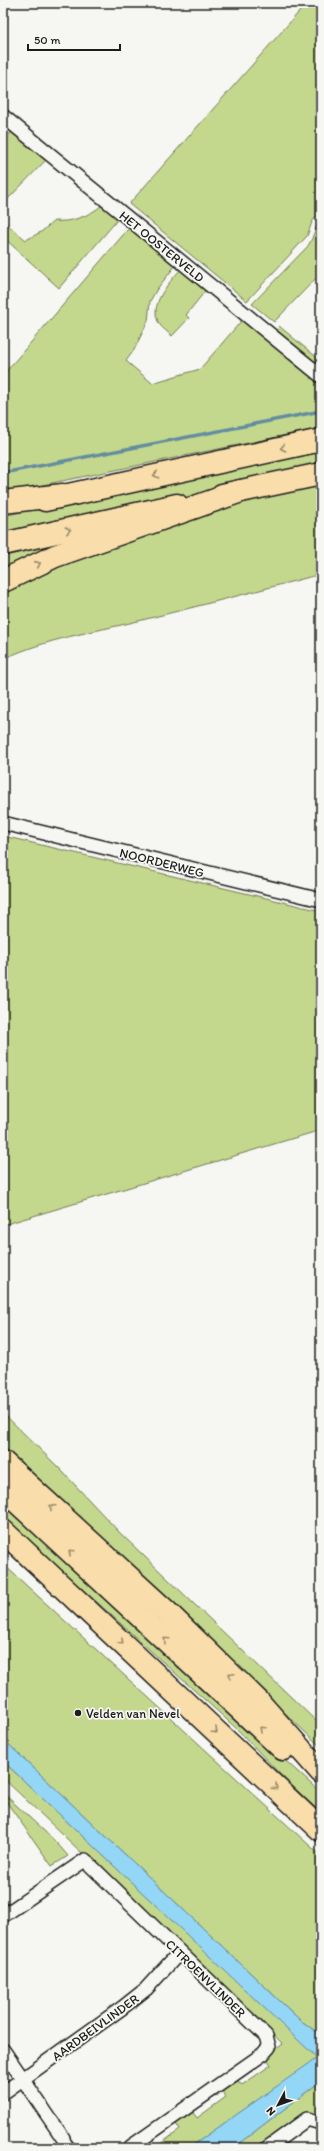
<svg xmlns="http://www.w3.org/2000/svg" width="324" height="2151" font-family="Itim,sans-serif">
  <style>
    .green { fill: #c4d88d; stroke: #707a54 }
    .water { fill: #94d6f6; stroke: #648c9f }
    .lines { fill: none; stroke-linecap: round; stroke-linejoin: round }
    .stream { stroke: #648c9f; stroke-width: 3.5 }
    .pedestrian-casing { stroke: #1c1c1c; stroke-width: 13 }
    .minor-casing { stroke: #1c1c1c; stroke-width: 16 }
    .trunk-casing { stroke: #1c1c1c; stroke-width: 25 }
    .motorway-casing { stroke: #1c1c1c; stroke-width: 25 }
    .pedestrian { stroke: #f6f6f2; stroke-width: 10 }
    .minor { stroke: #f6f6f2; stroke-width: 13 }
    .trunk { stroke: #f9deab; stroke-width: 22 }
    .motorway { stroke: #f9deab; stroke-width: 22 }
    .oneway { stroke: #96876b }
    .poi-dot { fill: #1c1c1c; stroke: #f6f6f2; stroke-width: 1.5 }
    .labels { text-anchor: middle; stroke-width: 3.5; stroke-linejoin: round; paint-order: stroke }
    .street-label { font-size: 13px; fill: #1c1c1c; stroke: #f6f6f2 }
    .poi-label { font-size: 13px; fill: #1c1c1c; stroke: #f6f6f2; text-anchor: start }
  </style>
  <rect width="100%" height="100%" fill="#f6f6f2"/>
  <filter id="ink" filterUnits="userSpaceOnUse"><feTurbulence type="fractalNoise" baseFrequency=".025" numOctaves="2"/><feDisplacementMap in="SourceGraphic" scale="8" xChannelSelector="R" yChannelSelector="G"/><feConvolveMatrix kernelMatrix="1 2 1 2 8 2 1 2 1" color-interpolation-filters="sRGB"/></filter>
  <g filter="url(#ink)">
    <g class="green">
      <path d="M307,3H321V210L312,222L307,236L247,301L129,204Z"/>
      <path d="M13,130L47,159L3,204V142Z"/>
      <path d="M102,205L118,219L59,288L3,237V221L26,240L41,232L54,221C70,223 90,216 102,205Z"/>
      <path d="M321,218V273L274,322L252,304L308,246C314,237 315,226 321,218Z"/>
      <path d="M129,228L175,266L157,289L150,301L148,321L134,350L126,361L152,383L200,369L243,319L321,380V428L3,493V375Z"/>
      <path d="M180,270L206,290L186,315L189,318L172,336C168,332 163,329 160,325C147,306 169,283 180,270Z"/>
      <path d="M279,326L321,361V371L277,332Z"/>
      <path d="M321,447V469L3,540V516Z"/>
      <path d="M321,483V574C260,590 199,606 138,621C89,633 49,638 3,659V591L39,570L248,501Z"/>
      <path d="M105,527L3,572V554Z"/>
      <path d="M3,836L321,911V1130L3,1225Z"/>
      <path d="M3,1413L60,1469L120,1533L317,1722L321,1721V1747L3,1447Z"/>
      <path d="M3,1503L321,1793V1813L279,1773L237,1729L3,1517Z"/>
      <path d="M3,1564L321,1856V2035L300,2020L3,1739Z"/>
      <path d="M3,1761L318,2058L189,2148H154L180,2130L175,2122L191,2110L197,2118L226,2097L221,2089L236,2079L242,2085L271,2065L266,2057L283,2044L3,1778Z"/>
      <path d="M3,1793L56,1842L68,1856L52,1866L3,1797Z"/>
      <path d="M321,2081V2101L317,2104L321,2114L304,2115L257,2148H233Z"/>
    </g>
    <path class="water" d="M3,1739L300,2020L321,2035V2081L233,2148H189L317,2058L3,1761Z"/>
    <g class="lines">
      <path class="stream" d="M3,473L321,411"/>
      <defs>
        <path id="pedestrian" d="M63,2138L70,2148"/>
        <g id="minor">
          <path d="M3,116L321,376"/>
          <path d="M3,823L321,900"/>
          <path d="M3,1916L85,1860L266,2036L269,2047L263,2054L129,2148"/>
          <path d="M3,2050L63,2138"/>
          <path d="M3,2093L122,2008L146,1989L179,1953"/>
          <path d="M267,2148L307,2119L321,2123"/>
        </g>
        <g id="trunk">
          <path d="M222,495L321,474"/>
          <path d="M45,500L321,440"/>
          <path d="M3,544L177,505"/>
        </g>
        <g id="motorway">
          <path d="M3,502L63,495"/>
          <path d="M3,581L55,556L241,491"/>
          <path d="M3,1462L167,1612L259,1702L321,1772"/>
          <path d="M3,1489L283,1749"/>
          <path d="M3,1531L321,1830"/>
        </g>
      </defs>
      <use href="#pedestrian" class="pedestrian-casing"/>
      <use href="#minor" class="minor-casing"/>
      <use href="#trunk" class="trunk-casing"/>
      <use href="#motorway" class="motorway-casing"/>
      <use href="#pedestrian" class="pedestrian"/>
      <use href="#minor" class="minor"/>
      <use href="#trunk" class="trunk"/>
      <use href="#motorway" class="motorway"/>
    </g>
    <defs><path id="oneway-chevron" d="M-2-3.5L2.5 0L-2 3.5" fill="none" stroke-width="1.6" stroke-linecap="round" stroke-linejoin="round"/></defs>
    <g class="oneway">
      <use href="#oneway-chevron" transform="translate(283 448) rotate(168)"/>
      <use href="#oneway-chevron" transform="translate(156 475) rotate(168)"/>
      <use href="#oneway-chevron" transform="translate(68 530) rotate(-13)"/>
      <use href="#oneway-chevron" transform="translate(38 564) rotate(-24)"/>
      <use href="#oneway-chevron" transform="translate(52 1507) rotate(-137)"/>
      <use href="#oneway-chevron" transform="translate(71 1552) rotate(-137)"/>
      <use href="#oneway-chevron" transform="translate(166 1640) rotate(-137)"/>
      <use href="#oneway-chevron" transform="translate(121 1642) rotate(43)"/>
      <use href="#oneway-chevron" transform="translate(231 1675) rotate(-135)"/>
      <use href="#oneway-chevron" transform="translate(262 1729) rotate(-137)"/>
      <use href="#oneway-chevron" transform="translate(215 1731) rotate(43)"/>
      <use href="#oneway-chevron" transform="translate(275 1787) rotate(43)"/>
    </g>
  </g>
  <circle class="poi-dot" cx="78" cy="1713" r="4"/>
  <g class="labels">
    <g class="street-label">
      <text transform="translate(162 246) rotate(39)" y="5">HET OOSTERVELD</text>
      <text transform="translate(162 862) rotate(14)" y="5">NOORDERWEG</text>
      <text transform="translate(206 1978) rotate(44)" y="5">CITROENVLINDER</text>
      <text transform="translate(95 2027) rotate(-36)" y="5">AARDBEIVLINDER</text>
    </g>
    <g class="poi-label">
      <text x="86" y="1718">Velden van Nevel</text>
    </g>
  </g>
  <rect width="324" height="2151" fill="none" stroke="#f6f6f2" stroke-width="16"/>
  <rect x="8" y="8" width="308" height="2135" fill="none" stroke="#1c1c1c" stroke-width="1.5" filter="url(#ink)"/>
  <g transform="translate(278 2105) rotate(229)" stroke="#f6f6f2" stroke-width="3" paint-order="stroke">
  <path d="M0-3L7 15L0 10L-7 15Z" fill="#1c1c1c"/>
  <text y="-6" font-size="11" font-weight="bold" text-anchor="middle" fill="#1c1c1c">N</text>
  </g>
  <path d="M28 44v6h92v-6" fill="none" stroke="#1c1c1c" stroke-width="2"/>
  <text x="34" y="44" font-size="12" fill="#1c1c1c" stroke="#f6f6f2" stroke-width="3" paint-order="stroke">50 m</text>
</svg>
